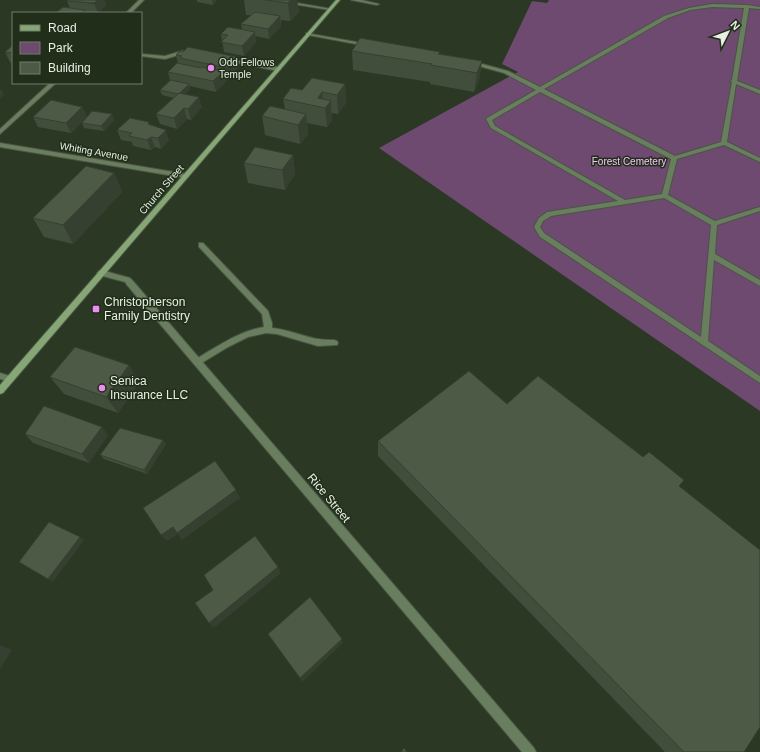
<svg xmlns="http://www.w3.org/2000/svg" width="760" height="752" font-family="Helvetica,sans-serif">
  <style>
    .green { fill: #6e4970 }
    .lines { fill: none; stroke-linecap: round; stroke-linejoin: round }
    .lane-casing { stroke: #495543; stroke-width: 2 }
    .street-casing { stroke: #495543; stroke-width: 2 }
    .secondary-casing { stroke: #495543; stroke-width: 2 }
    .lane { fill: #697e5e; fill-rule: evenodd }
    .street { fill: #697e5e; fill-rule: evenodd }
    .secondary { fill: #86a775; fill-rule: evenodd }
    .wall { fill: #424e3c }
    .shaded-wall { fill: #364031 }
    .building { fill: #4d5b46; stroke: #364031 }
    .poi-dot { fill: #ef8bf7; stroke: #212e1a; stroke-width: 1.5 }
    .labels { text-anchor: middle; stroke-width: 3; stroke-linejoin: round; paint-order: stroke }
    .far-poi-label { font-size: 10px; fill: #e7f0e3; stroke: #212e1a; text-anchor: start }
    .far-street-label { font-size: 10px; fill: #e7f0e3; stroke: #212e1a }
    .far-park-label { font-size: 10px; fill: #f6c5f9; stroke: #212e1a }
    .poi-label { font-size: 12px; fill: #e7f0e3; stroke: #212e1a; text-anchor: start }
    .street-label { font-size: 12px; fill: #e7f0e3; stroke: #212e1a }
  </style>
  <rect width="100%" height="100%" fill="#2b3824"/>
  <path class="green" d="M549,0H760V411L379,148L518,72L502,64L532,1L547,3Z"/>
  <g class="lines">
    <defs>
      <g id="lane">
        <path d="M268,0H279L332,9L330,10Z"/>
        <path d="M351,0H361L379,4L377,5Z"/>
        <path d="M712,4L747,5L760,7V9L749,8L737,81L760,90V94L736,84L727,142L760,158V162L724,145L677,159L668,195L715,221L760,207V211L717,225L715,254L760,280V286L714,260L708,341L760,376V383L540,237L534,227L539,218L547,212L618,201L491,128L486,119L487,118L536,90L504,73L468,63L471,61L508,71L540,87L664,16L689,8ZM712,7L744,8L732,80L730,81L732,82L721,142L675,156L544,89L668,18L690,10ZM540,92L671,159L662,194L625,200L495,126L492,120ZM664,198L711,225L701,337L544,233L540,227L543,221L551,216Z"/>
        <path d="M306,33L367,44L369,45L367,46L308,35H306Z"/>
        <path d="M182,51L189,53L187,54H182L165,59L141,56V54L165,56Z"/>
        <path d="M226,59L278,67L281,69L278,71L228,61H226Z"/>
        <path d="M199,243H203L268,311L272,323V328C294,330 309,341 334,340L337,341L338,343L337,345L318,346L277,334L266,333L248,337L228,347L200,364H194L193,362L194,360C217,347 238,331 264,327L262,314L199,247Z"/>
        <path d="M0,373L13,377L14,379L13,381L10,382L0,379Z"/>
      </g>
      <g id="street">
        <path d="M139,0H144L131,13H126Z"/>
        <path d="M50,83H56L0,134V129Z"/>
        <path d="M0,143L186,174L189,176L186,178L0,147Z"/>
        <path d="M101,270L130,278L133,281L534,748L536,752H522L127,285L125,282L99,275L97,273L99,271Z"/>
      </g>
      <path id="secondary" d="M336,0H340L3,393L0,394V385Z"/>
    </defs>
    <use href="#lane" class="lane-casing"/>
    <use href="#street" class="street-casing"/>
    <use href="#secondary" class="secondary-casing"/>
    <use href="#lane" class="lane"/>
    <use href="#street" class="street"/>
    <use href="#secondary" class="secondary"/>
  </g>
  <g class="wall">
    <path d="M197,0H217L213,5L197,2Z"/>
    <path d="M244,0H297L299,12L290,21L281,20V26L269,39L255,36L256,42L244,56L224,52L221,34L242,29L241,24L251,15H246Z"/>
    <path d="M67,1L106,5L98,13L86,12V13H56L70,8Z"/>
    <path d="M13,45V63L10,62L5,52Z"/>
    <path d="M352,51L440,54L482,61L479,80L474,92L430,84V82L353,70Z"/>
    <path d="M183,52L237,57L239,67L229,78L225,77L226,81L216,92L190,86V89L185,94L202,107L191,120L187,119L177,129L160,124L156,114L174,98L162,95L160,90L170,80L168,72L178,63L176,55Z"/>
    <path d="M345,84L346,103L338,114L332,113V120L327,127L307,123L308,134L300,144L265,135L262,116L285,109L283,99L302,90Z"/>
    <path d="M82,107L87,117L71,133L38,127L33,117Z"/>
    <path d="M114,120L104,131L84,128L82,123Z"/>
    <path d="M150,125L169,140L161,149L155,147L151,150L133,146L132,142L121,140L117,130Z"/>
    <path d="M293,155L295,174L285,190L248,183L244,163Z"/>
    <path d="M114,173L122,192L73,244L44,237L33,218Z"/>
    <path d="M129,365L139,382L118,413L64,394L50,377Z"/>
    <path d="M507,404L679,486L744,752H665L378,456V441Z"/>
    <path d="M25,434L108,435L89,463L33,443Z"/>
    <path d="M163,440L166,444L147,474L104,459L100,455Z"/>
  </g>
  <g class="shaded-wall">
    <path d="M98,0H105L106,5L98,13L94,3Z"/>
    <path d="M212,0H217L213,5Z"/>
    <path d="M291,0H297L299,12L290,21L288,3Z"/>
    <path d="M85,10L86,13H81Z"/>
    <path d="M280,16L281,26L269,39L268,29Z"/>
    <path d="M255,32L256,42L244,56L242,46Z"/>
    <path d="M237,57L239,67L229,78L227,68Z"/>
    <path d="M482,61L479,80L474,92L477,73Z"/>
    <path d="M224,71L226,81L216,92L213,81Z"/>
    <path d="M189,84L190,89L181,99L179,94Z"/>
    <path d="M345,84L346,103L338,114L337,95Z"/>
    <path d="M2,90L4,95L0,98V91Z"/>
    <path d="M322,92L324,108L318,98Z"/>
    <path d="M199,97L202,107L191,120L188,109Z"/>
    <path d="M331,101L332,120L327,127L325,108Z"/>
    <path d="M82,107L87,117L71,133L66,123Z"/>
    <path d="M184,108L187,119L177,129L174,118Z"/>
    <path d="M112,114L114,120L104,131L101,126Z"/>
    <path d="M306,114L308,134L300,144L298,125Z"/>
    <path d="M166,130L169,140L161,149L158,138Z"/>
    <path d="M151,137L155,147L151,150L147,140Z"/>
    <path d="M293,155L295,174L285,190L282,170Z"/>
    <path d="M114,173L122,192L73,244L63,225Z"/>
    <path d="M129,365L139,382L118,413L106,397Z"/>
    <path d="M102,427L108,435L89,463L82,454Z"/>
    <path d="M163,440L166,444L147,474L144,470Z"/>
    <path d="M236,490L240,498L182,540L178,534L167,541L161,535L173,527Z"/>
    <path d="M80,537L84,540L53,582L48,579Z"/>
    <path d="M278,567L281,573L214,628L209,623Z"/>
    <path d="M342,639L343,643L302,682L300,678Z"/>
    <path d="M0,645L12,650L0,669Z"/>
  </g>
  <g class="building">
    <path d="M68,0H98L94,3L67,1Z"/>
    <path d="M265,0H291L288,3Z"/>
    <path d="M63,7L85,10L81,13H56Z"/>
    <path d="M255,12L280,16L268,29L241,24Z"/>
    <path d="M228,27L255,32L242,46L221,42L228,35L221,34Z"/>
    <path d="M360,38L440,52L438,54L482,61L477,73L431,65L432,64L352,51Z"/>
    <path d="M13,45V53L5,52Z"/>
    <path d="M188,47L237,57L227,68L180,58L182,56L176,55L180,51L183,52Z"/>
    <path d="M177,63L201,68L203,67L224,71L213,81L168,72Z"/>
    <path d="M312,78L345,84L337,95L322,92L318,98L331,101L325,108L283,99L291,88L302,90Z"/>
    <path d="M171,80L189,84L180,93L178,94L160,90Z"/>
    <path d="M179,93L199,97L188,109L184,108L174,118L156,114Z"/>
    <path d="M51,100L82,107L66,123L33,117Z"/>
    <path d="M270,106L306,114L298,125L262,116Z"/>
    <path d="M92,111L112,114L101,126L82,123Z"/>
    <path d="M130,118L149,122L148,124L166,130L158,138L151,137L147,140L129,136L132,133L117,130Z"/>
    <path d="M255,147L293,155L282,170L244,163Z"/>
    <path d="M86,166L114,173L63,225L33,218Z"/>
    <path d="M75,347L129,365L106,397L50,377Z"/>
    <path d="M469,371L507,404L538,376L643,457L649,452L684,480L679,486L760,550V727L744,752H684L378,441Z"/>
    <path d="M44,406L102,427L82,454L25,434Z"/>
    <path d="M120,428L163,440L144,470L100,455Z"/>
    <path d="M215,461L236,490L177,533L173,527L161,535L143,508Z"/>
    <path d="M49,522L80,537L48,579L19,562Z"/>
    <path d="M255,536L278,567L209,623L195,603L213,590L204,575Z"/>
    <path d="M310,597L342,639L300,678L268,634Z"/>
    <path d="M404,748L407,752H401Z"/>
  </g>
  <g class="poi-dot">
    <circle cx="211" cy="68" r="4"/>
    <rect x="92" y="305" width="8" height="8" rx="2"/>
    <circle cx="102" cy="388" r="4"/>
  </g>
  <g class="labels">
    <g class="far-poi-label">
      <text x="219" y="66">Odd Fellows<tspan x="219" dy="12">Temple</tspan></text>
    </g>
    <g class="far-street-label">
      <text transform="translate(94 151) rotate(10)" y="4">Whiting Avenue</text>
      <text transform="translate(161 189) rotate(-49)" y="4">Church Street</text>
    </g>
    <g class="far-park-label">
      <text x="629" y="165">Forest Cemetery</text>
    </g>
    <g class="poi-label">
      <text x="104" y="306">Christopherson<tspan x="104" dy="14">Family Dentistry</tspan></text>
      <text x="110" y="385">Senica<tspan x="110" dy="14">Insurance LLC</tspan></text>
    </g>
    <g class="street-label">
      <text transform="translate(329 498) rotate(50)" y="4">Rice Street</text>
    </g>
  </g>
  <rect x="12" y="12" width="130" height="72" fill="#212e1a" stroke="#707c6a"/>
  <rect x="20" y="25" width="20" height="6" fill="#86a775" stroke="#707c6a"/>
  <text x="48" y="32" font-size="12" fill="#e7f0e3">Road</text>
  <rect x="20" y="42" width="20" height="12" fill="#6e4970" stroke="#707c6a"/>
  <text x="48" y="52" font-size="12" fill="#e7f0e3">Park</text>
  <rect x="20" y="62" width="20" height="12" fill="#4d5b46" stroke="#707c6a"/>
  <text x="48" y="72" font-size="12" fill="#e7f0e3">Building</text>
  <g transform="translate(728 32) rotate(48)" stroke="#212e1a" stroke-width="3" paint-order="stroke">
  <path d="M0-3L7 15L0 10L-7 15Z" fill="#e7f0e3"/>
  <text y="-6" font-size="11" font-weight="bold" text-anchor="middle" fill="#e7f0e3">N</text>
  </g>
</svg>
